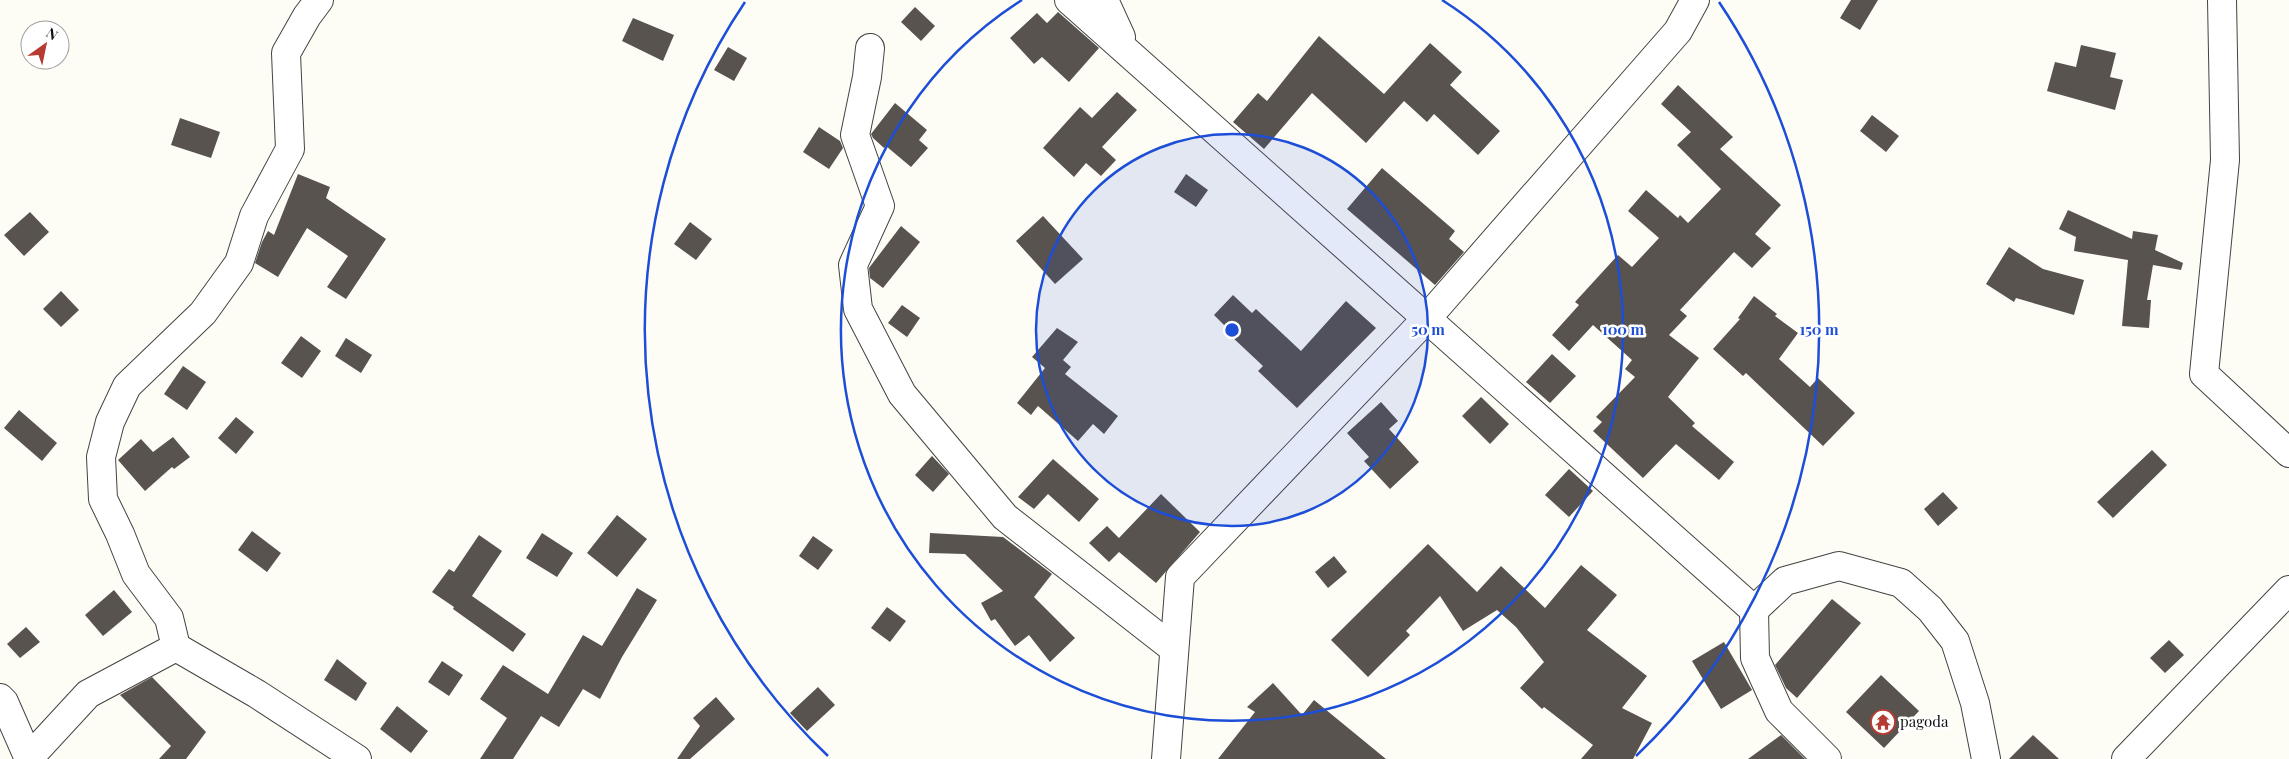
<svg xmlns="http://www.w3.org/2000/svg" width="2289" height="759" font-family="'Playfair Display',serif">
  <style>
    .building { fill: #58534e }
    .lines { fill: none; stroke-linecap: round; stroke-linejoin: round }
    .street-casing { stroke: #434343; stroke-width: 30 }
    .street { stroke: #fff; stroke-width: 28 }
    .ring { fill: none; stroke: #1d4ed8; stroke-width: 2.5 }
    .labels { text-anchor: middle; stroke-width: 5; stroke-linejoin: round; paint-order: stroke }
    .poi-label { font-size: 15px; fill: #101010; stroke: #fff; text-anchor: start }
    .centre { fill: #1d4ed8; stroke: #fff; stroke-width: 2.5 }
    .ring-label { font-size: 15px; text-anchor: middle; font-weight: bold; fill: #1d4ed8; stroke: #fff; stroke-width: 5; stroke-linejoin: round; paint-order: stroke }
  </style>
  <rect width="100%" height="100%" fill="#fefdf5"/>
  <g class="building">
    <path d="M1851,0H1878L1860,30L1840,18Z"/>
    <path d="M915,7L935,26L921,41L901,22Z"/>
    <path d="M1058,12L1099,48L1069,82L1042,57L1034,64L1010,38L1037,13L1047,23Z"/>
    <path d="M633,18L674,35L663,61L622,41Z"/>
    <path d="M1319,36L1384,94L1430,43L1462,72L1450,85L1500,131L1478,155L1434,114L1427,122L1404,101L1366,143L1312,93L1264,149L1233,122L1258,93L1267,101Z"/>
    <path d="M2081,45L2116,53L2110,77L2123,80L2115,110L2047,91L2055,62L2076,67Z"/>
    <path d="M728,47L747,58L734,81L714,70Z"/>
    <path d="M1678,85L1733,137L1720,149L1781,205L1755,234L1771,248L1752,268L1734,252L1680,310L1687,316L1669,335L1699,358L1668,397L1695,423L1692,426L1734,462L1719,480L1676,444L1643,478L1593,431L1602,422L1596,417L1635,377L1625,369L1632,360L1593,325L1569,351L1552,335L1579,305L1575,302L1618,255L1632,267L1659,238L1628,211L1646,190L1678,218L1680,215L1688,223L1721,189L1677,145L1691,132L1661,104Z"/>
    <path d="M1117,92L1137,110L1102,147L1116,160L1101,176L1086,163L1074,177L1043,148L1080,107L1092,118Z"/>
    <path d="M895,103L927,130L919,140L928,148L911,167L886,146L884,148L873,138L871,134Z"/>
    <path d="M1872,115L1899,136L1886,152L1860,131Z"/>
    <path d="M180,118L220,132L211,158L171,145Z"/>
    <path d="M819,127L840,141L843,148L829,169L803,152Z"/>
    <path d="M1382,168L1455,231L1449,239L1464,252L1435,285L1347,209Z"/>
    <path d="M298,174L330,187L326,198L386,239L346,299L327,287L348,256L307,228L278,277L255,263L262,242L268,231L274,235Z"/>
    <path d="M1186,174L1208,190L1196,207L1174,192Z"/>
    <path d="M2068,210L2132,239L2133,231L2158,235L2155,250L2183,263L2181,270L2153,265L2147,300H2151L2149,328L2122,326L2128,260L2074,251L2076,237L2059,229Z"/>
    <path d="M30,212L49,232L24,256L4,235Z"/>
    <path d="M1043,216L1083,259L1055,284L1016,241Z"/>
    <path d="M690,222L712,239L696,260L674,244Z"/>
    <path d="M901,226L920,242L883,288L870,278L869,268Z"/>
    <path d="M2009,247L2043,269L2084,280L2074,315L2016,298L2014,302L1986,284Z"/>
    <path d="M61,291L79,310L61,327L43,309Z"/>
    <path d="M1233,295L1252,313L1256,309L1301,351L1346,301L1376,328L1297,408L1258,371L1263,366L1231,336L1233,334L1214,315Z"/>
    <path d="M1754,296L1777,314L1775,316L1798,333L1779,359L1810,387L1818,378L1855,413L1823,446L1746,373L1743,376L1713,349L1740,319L1738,318Z"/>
    <path d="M902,305L920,318L907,337L888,323Z"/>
    <path d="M1057,328L1078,342L1063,360L1071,367L1065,374L1118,416L1104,434L1093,424L1078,441L1038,406L1031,415L1017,403L1045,368L1032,357Z"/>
    <path d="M301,336L321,351L302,378L281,363Z"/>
    <path d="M346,338L372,355L361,373L335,356Z"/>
    <path d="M1552,354L1576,376L1550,403L1526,382Z"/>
    <path d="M183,366L206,382L187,410L164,394Z"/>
    <path d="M1481,397L1509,424L1490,444L1462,416Z"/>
    <path d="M1381,402L1398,421L1389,429L1419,462L1390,489L1364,461L1369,457L1347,433Z"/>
    <path d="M19,410L57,443L42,461L4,428Z"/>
    <path d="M236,417L254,432L236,454L218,438Z"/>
    <path d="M173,437L190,457L174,469L172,467L145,491L118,460L141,439L153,452Z"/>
    <path d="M2152,450L2167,465L2113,518L2097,502Z"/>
    <path d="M932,456L949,474L933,492L915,475Z"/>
    <path d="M1053,459L1099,499L1079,522L1048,494L1034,509L1018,497Z"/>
    <path d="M1569,469L1593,491L1569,517L1545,495Z"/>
    <path d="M1943,492L1958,508L1938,526L1924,509Z"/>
    <path d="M1161,494L1200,532L1156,583L1119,552L1109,562L1089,543L1107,526L1119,538Z"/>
    <path d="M617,515L647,539L617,577L587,553Z"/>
    <path d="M252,531L281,553L267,572L238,550Z"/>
    <path d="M542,533L573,553L557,577L526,558Z"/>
    <path d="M930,533L1003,537L1052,574L1034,597L1075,638L1050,662L1029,635L1015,646L995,619L991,621L981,603L1003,591L965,554L929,553Z"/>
    <path d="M479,535L502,551L472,596L526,634L513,652L453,609L454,607L432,592L449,569L454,572Z"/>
    <path d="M813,536L833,550L818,570L799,556Z"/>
    <path d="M1428,544L1477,592L1501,566L1545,608L1581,565L1617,595L1587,630L1647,676L1622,708L1652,723L1633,759H1581L1593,745L1544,707L1542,709L1520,688L1544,662L1516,627L1497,610L1463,631L1440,596L1406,631L1410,635L1368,677L1331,640Z"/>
    <path d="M1334,556L1347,572L1328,588L1315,572Z"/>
    <path d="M637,588L657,600L622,657L600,699L583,689L559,727L541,716L513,759H480L507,718L480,699L503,665L548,694L583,635L602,646Z"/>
    <path d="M114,590L132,612L103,636L85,615Z"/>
    <path d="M1832,599L1861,623L1797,698L1786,688L1775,665Z"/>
    <path d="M887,607L906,621L890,642L871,628Z"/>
    <path d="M26,627L40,642L20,658L7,644Z"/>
    <path d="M2169,640L2184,655L2165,673L2150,658Z"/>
    <path d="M1724,642L1752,690L1721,709L1692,661Z"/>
    <path d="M337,659L367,683L356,701L324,680Z"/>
    <path d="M442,661L463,675L449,696L428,682Z"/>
    <path d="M1881,675L1919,711L1884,748L1846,712Z"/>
    <path d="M152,677L206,732L186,759H159L171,746L120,695Z"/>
    <path d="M1273,683L1302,715L1314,700L1386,759H1218L1255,712L1247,707Z"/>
    <path d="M818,687L835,705L807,731L790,713Z"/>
    <path d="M716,697L735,719L690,759H677L700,726L693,718Z"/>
    <path d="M397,706L428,731L411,753L380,729Z"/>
    <path d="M1781,735L1805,759H1748Z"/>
    <path d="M2033,735L2059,759H2009Z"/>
  </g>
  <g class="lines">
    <defs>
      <g id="street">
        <path d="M1069,0L1754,610L1785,581L1839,566L1901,583L1930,609L1955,641L1975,703L1986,759"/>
        <path d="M1104,0L1121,37L1117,41"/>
        <path d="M2222,0L2225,160L2204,374L2289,453"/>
        <path d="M870,48L867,77L855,135L880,206L853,265L858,309L902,394L1005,517L1174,649"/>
        <path d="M1754,610L1755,658L1779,711L1827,759"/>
        <path d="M176,647L257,694L357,759"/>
        <path d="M0,698L4,702L29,759"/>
        <path d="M28,759L88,694L176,647L169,618L136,574L120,534L103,499L101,457L110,422L127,386L203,313L239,263L254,216L290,149L286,53L307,16L319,0"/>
        <path d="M1166,759L1180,577L1428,317L1678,31L1695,0"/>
        <path d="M2126,759L2289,590"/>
      </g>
    </defs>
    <use href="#street" class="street-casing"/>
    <use href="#street" class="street"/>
  </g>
  <circle cx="1232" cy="330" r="196" fill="#1d4ed8" fill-opacity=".12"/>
  <g class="ring">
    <circle cx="1232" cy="330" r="196"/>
    <path d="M1442 0A391 391 0 1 1 1022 0"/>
    <path d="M828 756A587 587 0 0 1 745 2M1719 2A587 587 0 0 1 1636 756"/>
  </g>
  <defs>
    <symbol id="temple-ring" viewBox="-11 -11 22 22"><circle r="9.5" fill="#fff" stroke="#b63b33" stroke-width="1.5"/><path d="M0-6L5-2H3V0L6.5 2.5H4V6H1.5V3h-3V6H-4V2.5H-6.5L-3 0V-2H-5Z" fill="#b63b33"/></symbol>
  </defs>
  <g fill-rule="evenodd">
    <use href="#temple-ring" x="1869" y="708" width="28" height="28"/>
  </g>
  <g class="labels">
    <g class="poi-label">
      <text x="1900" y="727">pagoda</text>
    </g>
  </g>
  <circle cx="1232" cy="330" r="8" class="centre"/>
  <g class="ring-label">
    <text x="1428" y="335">50 m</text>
    <text x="1623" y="335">100 m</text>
    <text x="1819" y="335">150 m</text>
  </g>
  <g transform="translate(45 45) rotate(33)"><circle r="24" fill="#ffffff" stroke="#9f9f9f"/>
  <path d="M0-4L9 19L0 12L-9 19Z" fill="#b63b33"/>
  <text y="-8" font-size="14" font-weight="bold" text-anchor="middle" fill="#101010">N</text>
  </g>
</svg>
